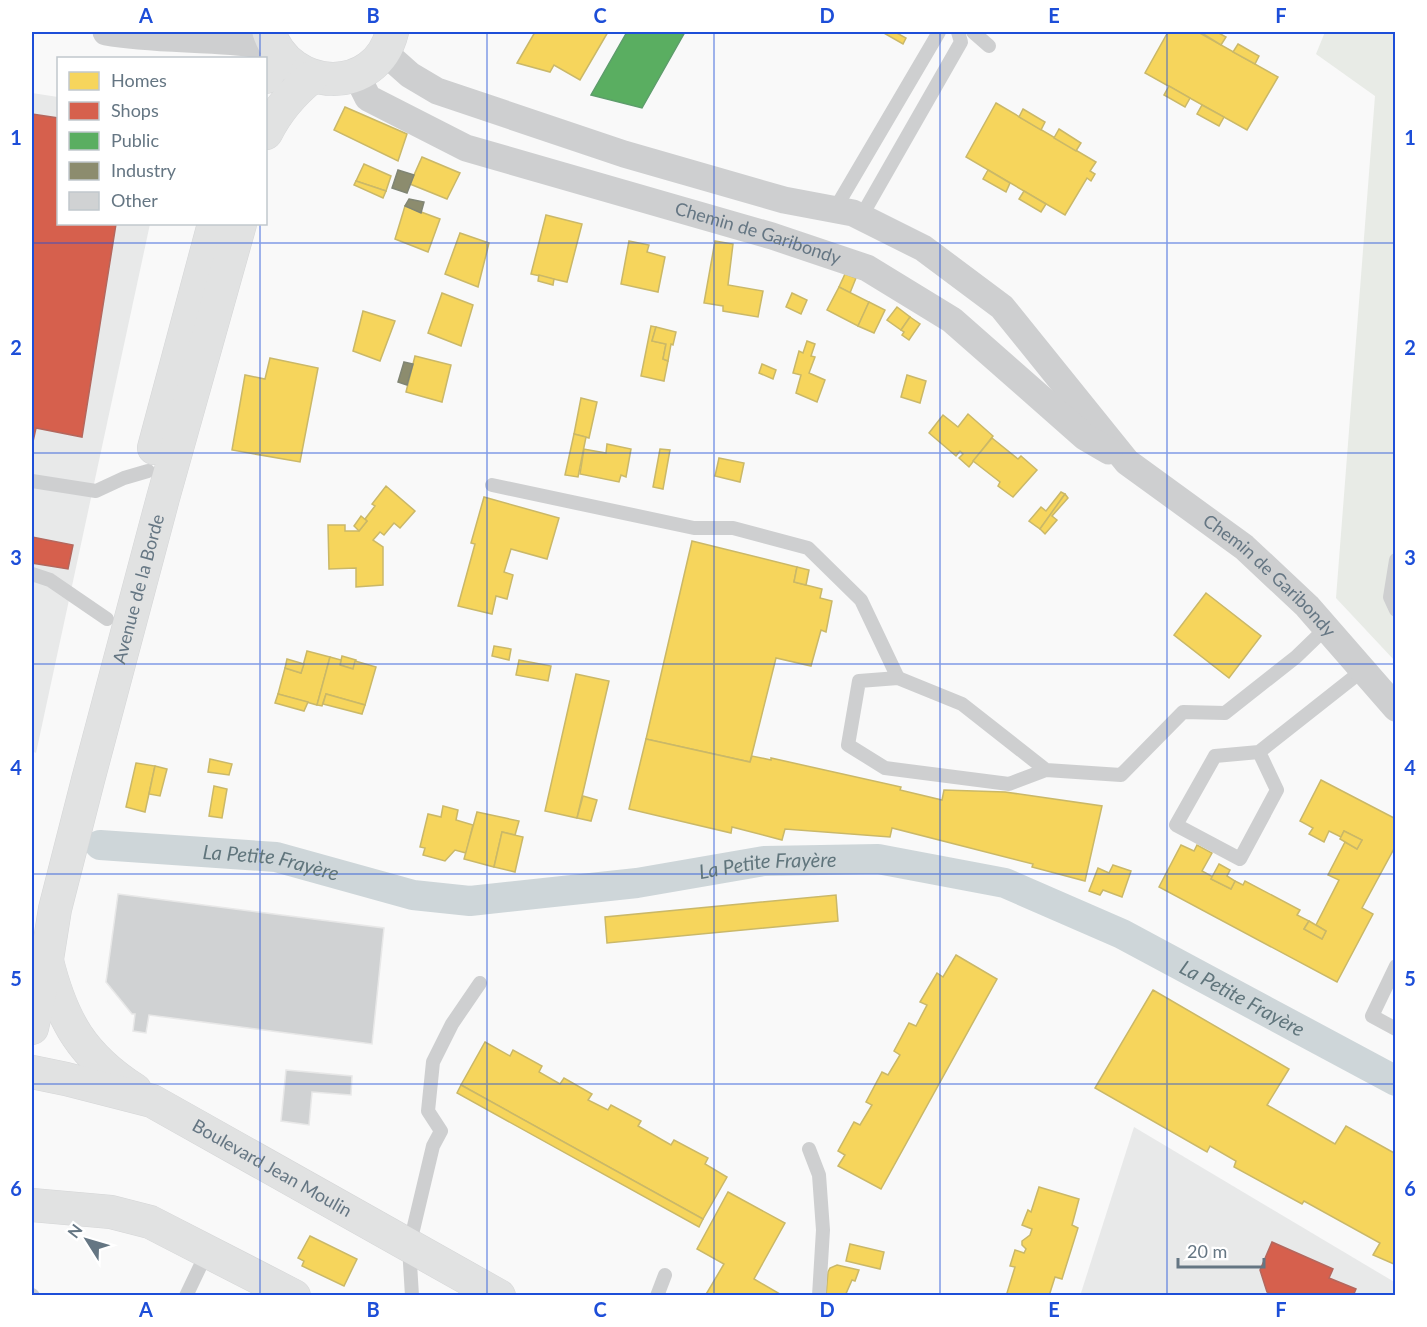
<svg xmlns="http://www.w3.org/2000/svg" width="1427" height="1327" font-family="Lato,sans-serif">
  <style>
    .built { fill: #e8e9e9 }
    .green { fill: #e8ebe6 }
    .homes { fill: #f6d55c; stroke: #cab868; stroke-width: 1.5 }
    .shops { fill: #d6604d; stroke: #b4675d; stroke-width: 1.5 }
    .public { fill: #5aae61; stroke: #5d9d6b; stroke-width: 1.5 }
    .industry { fill: #8c8c6e; stroke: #808574; stroke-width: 1.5 }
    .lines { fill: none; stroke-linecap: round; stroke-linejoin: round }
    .canal { stroke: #ced6d9; stroke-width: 30 }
    .building { fill: #d0d2d3; stroke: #e8e8e8; stroke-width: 1.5 }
    .secondary-casing { stroke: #d5d6d7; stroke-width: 34 }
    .lane { stroke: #cecfd0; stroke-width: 14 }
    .street { stroke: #cecfd0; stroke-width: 27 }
    .secondary { stroke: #e1e2e2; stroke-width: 33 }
    .grid { fill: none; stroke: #1d4ed8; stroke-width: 1.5; stroke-opacity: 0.55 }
    .labels { text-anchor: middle; stroke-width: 6; stroke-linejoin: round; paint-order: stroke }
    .street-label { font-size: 18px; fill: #657683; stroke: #fff }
    .water-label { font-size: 20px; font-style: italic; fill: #60757c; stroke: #fff }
    .neatline { fill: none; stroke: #1d4ed8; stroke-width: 2 }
    .grid-label { font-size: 20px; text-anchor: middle; font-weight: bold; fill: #1d4ed8 }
  </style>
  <rect width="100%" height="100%" fill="#f9f9f9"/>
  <g class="built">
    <path d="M32,93L58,97V224H150L36,753L32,751Z"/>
    <path d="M1134,1127L1396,1283L1392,1296H1080Z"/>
  </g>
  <path class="green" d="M1325,32H1395V661L1336,598L1375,96L1316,54Z"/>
  <g class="homes">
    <path d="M535,32H608L580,80L554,65L550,72L517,63Z"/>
    <path d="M882,32H895L906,38L903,44Z"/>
    <path d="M1168,32H1198L1278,77L1247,130L1145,73Z"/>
    <path d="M1200,32H1217L1226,37L1221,45Z"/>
    <path d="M1238,44L1259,56L1255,64L1233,52Z"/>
    <path d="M1169,86L1190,98L1185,107L1164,95Z"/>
    <path d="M996,103L1096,162L1090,171L1095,174L1091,181L1087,178L1065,215L966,157Z"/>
    <path d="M1202,105L1224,117L1219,126L1197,114Z"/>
    <path d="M345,107L407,134L398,161L334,130Z"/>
    <path d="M1023,109L1045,122L1041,130L1019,117Z"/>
    <path d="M1059,129L1081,143L1076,151L1054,138Z"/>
    <path d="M422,157L460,173L447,199L410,184Z"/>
    <path d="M364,164L391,176L386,191L356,181Z"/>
    <path d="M988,170L1010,183L1006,192L983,179Z"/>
    <path d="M356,181L386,191L383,198L354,185Z"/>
    <path d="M1024,191L1046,204L1041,212L1019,199Z"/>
    <path d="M405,206L440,219L428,252L395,239Z"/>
    <path d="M546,215L582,224L567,282L531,274Z"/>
    <path d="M460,233L489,243L478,287L445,274Z"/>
    <path d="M629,241L649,245L647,252L665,257L658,292L621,284Z"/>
    <path d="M715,241L733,244L728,285L763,291L758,317L723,311V306L704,303Z"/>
    <path d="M845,274L856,278L850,293L839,287Z"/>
    <path d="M539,275L554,279L553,285L538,281Z"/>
    <path d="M839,287L869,302L858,326L827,310Z"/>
    <path d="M442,293L473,305L461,346L428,333Z"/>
    <path d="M792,293L807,300L801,314L786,307Z"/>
    <path d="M869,302L885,310L874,333L858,326Z"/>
    <path d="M897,307L910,317L901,330L887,320Z"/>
    <path d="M363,311L395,321L380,361L353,351Z"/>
    <path d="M910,317L920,324L909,340L902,335L904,332L901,330Z"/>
    <path d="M651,326L656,327L652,341L666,344L663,359L668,361L664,381L641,376Z"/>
    <path d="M656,327L676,332L673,345L671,344L668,361L663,359L666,344L652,341Z"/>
    <path d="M807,341L815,344L811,356L815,357L809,373L825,380L817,402L796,393L801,375L793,373L799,351L803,353Z"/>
    <path d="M415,356L451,365L442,402L406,392Z"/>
    <path d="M270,358L318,368L300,462L232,450L245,375L265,379Z"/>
    <path d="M762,364L776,370L773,379L759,373Z"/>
    <path d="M907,375L926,381L920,403L901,397Z"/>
    <path d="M581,398L597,402L589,438L574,434Z"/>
    <path d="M968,414L993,436L969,467L959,458L963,454L960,451L956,456L929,433L943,415L958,427Z"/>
    <path d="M574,434L586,437L578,477L565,475Z"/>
    <path d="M992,438L1018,459L1021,456L1037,470L1013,497L998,486L1000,482L973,461Z"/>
    <path d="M607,444L631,449L626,477L621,475L619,482L580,474L584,449L606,453Z"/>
    <path d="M660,449L670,450L663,489L653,487Z"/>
    <path d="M719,458L744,463L740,482L715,476Z"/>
    <path d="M386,486L415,511L400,528L394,523L384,535L380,532L373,540L383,547V585L356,587V568L329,569L328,525H345V531H359L367,521L365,519L375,506L372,504Z"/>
    <path d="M1061,492L1065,494L1040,529L1029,521L1041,507L1046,511Z"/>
    <path d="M1065,494L1068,498L1052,516L1057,520L1045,534L1040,529Z"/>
    <path d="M484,497L559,518L547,559L511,549L504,572L513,575L507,599L496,596L492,614L458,606L475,544L471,543Z"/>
    <path d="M361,516L367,521L359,531L354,526Z"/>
    <path d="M692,541L797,567L794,582L822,589L820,598L832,601L826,632L821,630L811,666L776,658L750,762L646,739Z"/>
    <path d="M797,567L809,570L806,585L794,582Z"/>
    <path d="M1206,593L1261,636L1229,678L1174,635Z"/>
    <path d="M494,646L511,649L509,660L492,656Z"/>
    <path d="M307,651L330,657L317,705L278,694L285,668L301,673Z"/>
    <path d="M342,656L356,660L353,669L340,665Z"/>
    <path d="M330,657L341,660L340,665L353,669L355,661L376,667L365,705L326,694L322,706L317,705Z"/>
    <path d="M287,659L304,664L301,673L285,668Z"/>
    <path d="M519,660L551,666L548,681L516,675Z"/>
    <path d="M576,674L609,681L577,818L545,811Z"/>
    <path d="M278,694L308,702L304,711L275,703Z"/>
    <path d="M326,694L365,705L362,714L323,704Z"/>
    <path d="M646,739L750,762L752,756L771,760V758L901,787L900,790L942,800L944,790L1005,792L1102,806L1085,881L1032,867L1033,864L892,828L890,837L785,829L782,840L732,827L731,833L629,809Z"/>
    <path d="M210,759L232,764L229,775L208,772Z"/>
    <path d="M136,763L155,766L145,812L126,807Z"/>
    <path d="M155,766L167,769L160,796L149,794Z"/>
    <path d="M1321,780L1396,819V845L1362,908L1373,914L1337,982L1159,887L1181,845L1194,851L1197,845L1212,853L1202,871L1213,877L1211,879L1231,889L1235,881L1243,885L1245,881L1300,910L1297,915L1309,921L1304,929L1322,939L1326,931L1316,925L1339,880L1328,875L1345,842L1357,849L1362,840L1344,831L1341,837L1329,831L1324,842L1309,834L1313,828L1300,821Z"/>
    <path d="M214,786L227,789L222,818L209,816Z"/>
    <path d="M583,796L597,800L591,821L577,818Z"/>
    <path d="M443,806L458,810L456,820L473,825L466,853L455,850L445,861L423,855L425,848L420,847L428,814L441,817Z"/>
    <path d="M477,812L519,821L515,835L502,832L494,867L464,859Z"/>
    <path d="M1344,831L1362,840L1357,849L1340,839Z"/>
    <path d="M502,832L523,837L515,872L494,867Z"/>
    <path d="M1219,864L1230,870L1227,876L1235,881L1231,889L1211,879Z"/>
    <path d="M1113,865L1131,871L1122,897L1103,890L1100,895L1089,891L1098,868L1109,873Z"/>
    <path d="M836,895L838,921L607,943L605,917Z"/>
    <path d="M1309,921L1326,931L1322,939L1304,929Z"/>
    <path d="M956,955L997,979L881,1189L838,1166L845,1155L838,1151L854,1122L860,1125L872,1105L866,1102L882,1072L888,1075L900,1055L894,1051L909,1023L916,1026L927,1005L920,1002L937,973L943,977Z"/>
    <path d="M1153,990L1289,1069L1267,1105L1335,1144L1346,1126L1396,1154V1261L1394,1264L1373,1255L1380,1243L1304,1201L1302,1204L1234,1167L1236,1161L1210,1146L1207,1152L1095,1088Z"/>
    <path d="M485,1042L510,1056L513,1050L542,1066L539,1072L560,1084L564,1078L592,1094L588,1100L608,1110L611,1105L641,1121L638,1126L671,1145L674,1140L708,1158L705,1164L727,1177L703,1219L461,1085Z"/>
    <path d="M461,1085L703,1219L699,1227L457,1093Z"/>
    <path d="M1039,1187L1079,1199L1072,1225L1078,1228L1062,1279L1055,1277L1049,1296H1014L1007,1293L1015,1267L1010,1266L1015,1250L1024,1253L1026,1249L1022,1245V1241L1030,1235L1032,1229L1022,1225L1028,1210L1031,1212Z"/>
    <path d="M728,1192L785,1223L754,1279L780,1294L779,1296H705L724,1264L697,1249Z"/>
    <path d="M310,1236L357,1259L344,1286L302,1266L304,1261L298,1258Z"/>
    <path d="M850,1244L884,1252L880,1269L846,1261Z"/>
    <path d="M837,1265L859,1270L855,1281L852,1280L845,1296H826L828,1272L830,1268Z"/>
  </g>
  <g class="shops">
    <path d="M32,114L58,118V224H116L82,437L36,428L32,446Z"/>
    <path d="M32,537L73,545L68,569L32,563Z"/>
    <path d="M1272,1242L1333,1269L1329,1278L1356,1289L1353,1296H1276L1267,1292L1260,1270Z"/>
  </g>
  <path class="public" d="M627,32H685L642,108L591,95Z"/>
  <g class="industry">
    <path d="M398,170L414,175L407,193L392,188Z"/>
    <path d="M409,199L424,202L421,213L405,206Z"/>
    <path d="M404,362L413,364L407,385L398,382Z"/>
  </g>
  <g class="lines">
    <path class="canal" id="s1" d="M100,845L276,857L413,895L470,901L637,883L764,861L878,859L1005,883L1122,934L1396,1081"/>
  </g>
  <g class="building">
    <path d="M118,894L384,928L372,1044L149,1015L146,1033L133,1031L135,1014H132L106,982Z"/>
    <path d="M286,1070L352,1076L351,1095L312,1092L309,1125L281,1121Z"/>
  </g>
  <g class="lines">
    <defs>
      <g id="secondary">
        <path d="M269,32C290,93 376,96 392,32"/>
        <path d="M266,77L280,54"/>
        <path d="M266,133C277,111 292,93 312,77"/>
        <path d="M154,448L214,224"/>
        <path d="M47,961C62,1021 82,1056 135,1090"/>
        <path id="s4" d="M32,1028L47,959L55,909L88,780L163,498L240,224"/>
        <path id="s5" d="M32,1072L66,1079L152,1101L499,1296"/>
        <path d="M32,1205L111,1212L150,1222L294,1296"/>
      </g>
    </defs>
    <use href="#secondary" class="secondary-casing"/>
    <g class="lane">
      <path d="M973,32L989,46"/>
      <path d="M835,209L939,32"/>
      <path d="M861,217L961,42L958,32"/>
      <path d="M32,481L96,491L124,478L148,471"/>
      <path d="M492,485L694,528H733L808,548L861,600L898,678"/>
      <path d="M1396,560L1390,597L1396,610"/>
      <path d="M32,574L50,580L107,619"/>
      <path d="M1259,752L1277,790L1240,859L1176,825L1215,756L1259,752L1363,670"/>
      <path d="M1046,770L1009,784L885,768L848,745L859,681L898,678L962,704L1046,770L1121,775L1183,712L1225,713L1296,657L1326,628"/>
      <path d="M1396,966L1372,1016L1396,1029"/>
      <path d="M809,1149L819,1175L823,1230L819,1296"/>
      <path d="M32,1295L33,1296"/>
      <path d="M186,1296L207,1252"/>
      <path d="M412,1296L409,1247L433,1146L441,1131L428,1111L433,1062L452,1024L480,983"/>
      <path d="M657,1296L665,1275"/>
    </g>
    <g class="street">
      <path d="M106,32C162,42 220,36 276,48"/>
      <path id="s2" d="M383,51L410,75L437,91L624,154L784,200L853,213L923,248L1002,307L1127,462L1244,547L1307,606L1396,708"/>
      <path id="s3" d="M356,74L368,98L466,148L772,236L867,268L952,320L1085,437L1109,451"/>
    </g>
    <use href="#secondary" class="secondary"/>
  </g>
  <path class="grid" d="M260,32V58M487,32V1296M714,32V1296M940,32V1296M1167,32V1296M260,224V1296M32,243H1396M32,453H1396M32,664H1396M32,874H1396M32,1084H1396"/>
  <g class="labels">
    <g class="street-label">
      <text dy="6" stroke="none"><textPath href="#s3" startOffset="441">Chemin de Garibondy</textPath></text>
      <text dy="6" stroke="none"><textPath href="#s2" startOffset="1060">Chemin de Garibondy</textPath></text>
      <text dy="6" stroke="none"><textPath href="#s4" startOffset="452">Avenue de la Borde</textPath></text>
      <text dy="6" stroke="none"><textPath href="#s5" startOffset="261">Boulevard Jean Moulin</textPath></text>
    </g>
    <g class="water-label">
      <text dy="7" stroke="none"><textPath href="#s1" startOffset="172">La Petite Frayère</textPath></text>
      <text dy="7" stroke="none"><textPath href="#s1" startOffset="676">La Petite Frayère</textPath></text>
      <text dy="7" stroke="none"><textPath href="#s1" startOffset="1180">La Petite Frayère</textPath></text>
    </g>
  </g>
  <rect width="1427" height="1327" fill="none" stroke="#ffffff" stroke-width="66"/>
  <rect x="57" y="57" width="210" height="168" fill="#ffffff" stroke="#c1c8cd" stroke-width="1.5"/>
  <rect x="69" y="72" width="30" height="18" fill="#f6d55c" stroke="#c1c8cd" stroke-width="1.5"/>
  <text x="111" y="87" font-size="18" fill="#657683">Homes</text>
  <rect x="69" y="102" width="30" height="18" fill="#d6604d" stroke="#c1c8cd" stroke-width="1.5"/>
  <text x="111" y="117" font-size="18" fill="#657683">Shops</text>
  <rect x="69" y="132" width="30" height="18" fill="#5aae61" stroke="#c1c8cd" stroke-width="1.5"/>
  <text x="111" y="147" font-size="18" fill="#657683">Public</text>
  <rect x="69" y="162" width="30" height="18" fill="#8c8c6e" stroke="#c1c8cd" stroke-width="1.5"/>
  <text x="111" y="177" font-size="18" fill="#657683">Industry</text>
  <rect x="69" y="192" width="30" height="18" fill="#d0d2d3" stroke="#c1c8cd" stroke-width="1.5"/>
  <text x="111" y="207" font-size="18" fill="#657683">Other</text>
  <g transform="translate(87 1240) rotate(307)" stroke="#ffffff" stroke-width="4.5" paint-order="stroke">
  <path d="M0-4.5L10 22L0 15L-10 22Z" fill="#657683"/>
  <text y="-9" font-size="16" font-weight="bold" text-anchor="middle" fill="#657683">N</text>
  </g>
  <path d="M1178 1258v9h86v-9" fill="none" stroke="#657683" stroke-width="3"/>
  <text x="1187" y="1258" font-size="18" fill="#657683" stroke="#ffffff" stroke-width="4.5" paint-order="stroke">20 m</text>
  <rect x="33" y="33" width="1361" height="1261" class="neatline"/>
  <g class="grid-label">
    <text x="146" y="23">A</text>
    <text x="373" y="23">B</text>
    <text x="600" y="23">C</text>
    <text x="827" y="23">D</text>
    <text x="1054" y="23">E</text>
    <text x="1281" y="23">F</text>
    <text x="16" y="145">1</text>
    <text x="1410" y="145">1</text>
    <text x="16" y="355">2</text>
    <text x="1410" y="355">2</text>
    <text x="16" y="565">3</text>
    <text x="1410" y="565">3</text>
    <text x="16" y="775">4</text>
    <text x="1410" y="775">4</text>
    <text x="16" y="986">5</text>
    <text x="1410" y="986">5</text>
    <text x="16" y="1196">6</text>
    <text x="1410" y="1196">6</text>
    <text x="146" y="1317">A</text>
    <text x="373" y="1317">B</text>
    <text x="600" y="1317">C</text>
    <text x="827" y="1317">D</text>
    <text x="1054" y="1317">E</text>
    <text x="1281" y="1317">F</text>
  </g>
</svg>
